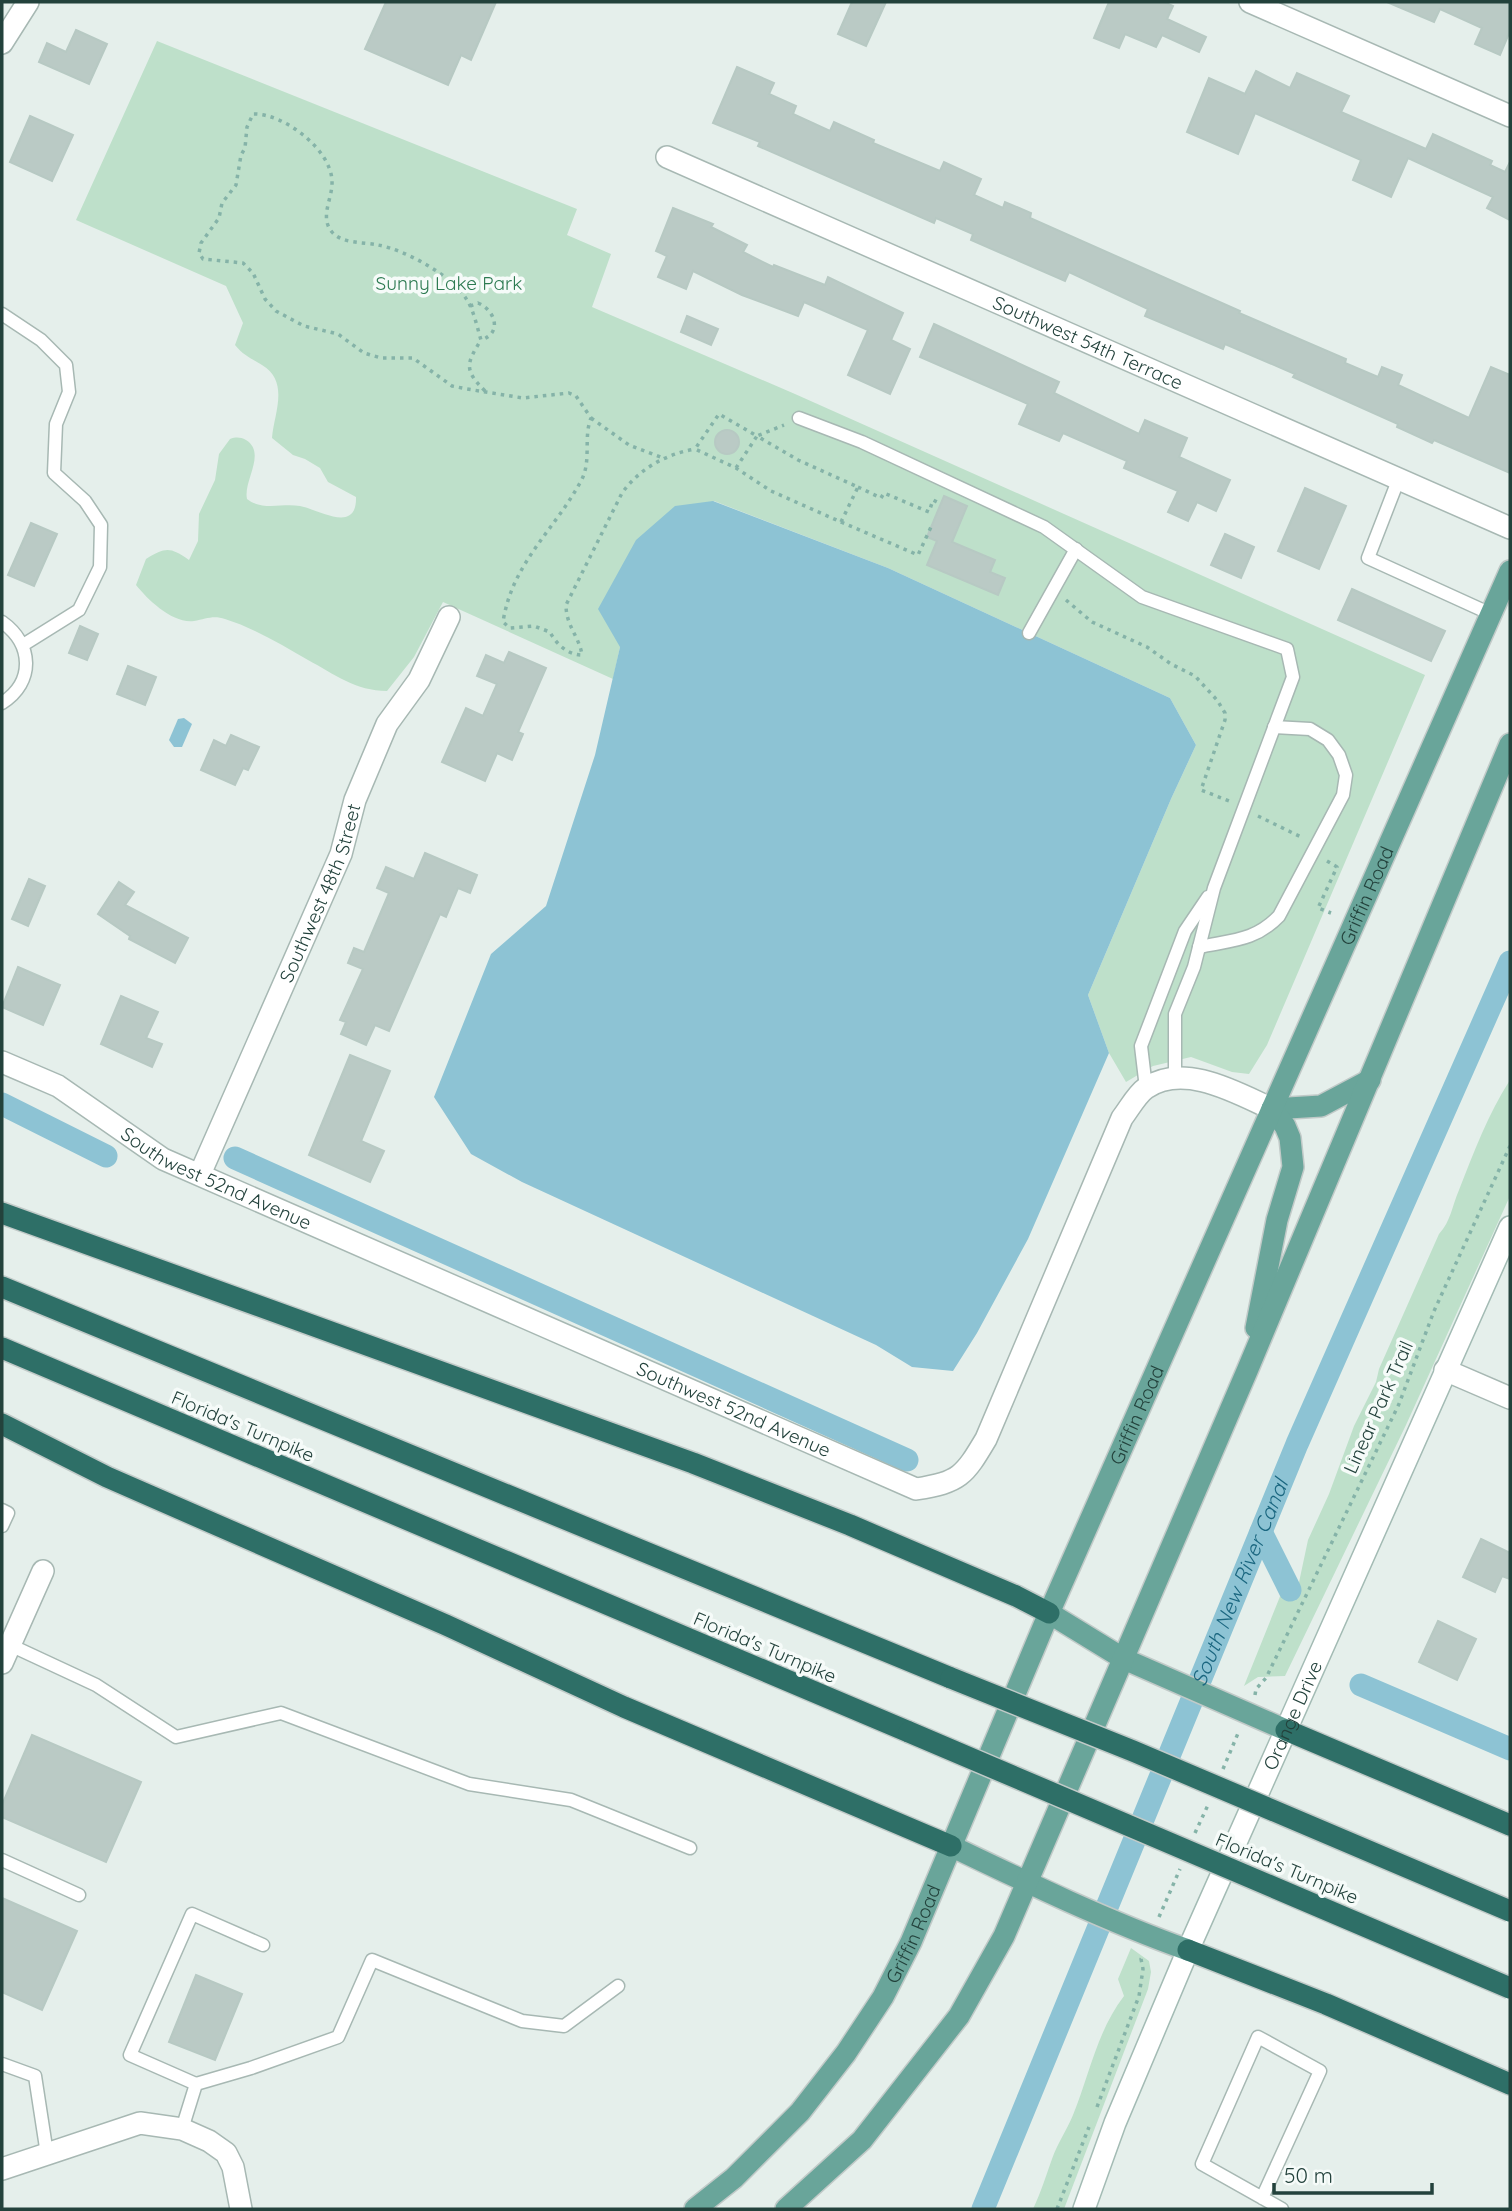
<svg xmlns="http://www.w3.org/2000/svg" width="1512" height="2211" font-family="Quicksand,sans-serif">
  <style>
    .green { fill: #bee0ca }
    .water { fill: #8dc3d4 }
    .lines { fill: none; stroke-linecap: round; stroke-linejoin: round }
    .canal { stroke: #8dc3d4; stroke-width: 23 }
    .building { fill: #bacac5; stroke: #b7c9c3; stroke-width: 2 }
    .lane-casing { stroke: #a7b8b3; stroke-width: 15 }
    .street-casing { stroke: #a7b8b3; stroke-width: 24 }
    .secondary-casing { stroke: #a3bbb4; stroke-width: 24 }
    .primary-casing { stroke: #c1cac8; stroke-width: 24 }
    .highway-casing { stroke: #c1cac8; stroke-width: 24 }
    .path { stroke: #85b3a8; stroke-width: 3.5; stroke-dasharray: 3.5 5; stroke-linecap: butt }
    .lane { stroke: #fff; stroke-width: 12 }
    .street { stroke: #fff; stroke-width: 21 }
    .secondary { stroke: #fff; stroke-width: 21 }
    .primary { stroke: #69a59a; stroke-width: 21 }
    .highway { stroke: #2e6f67; stroke-width: 21 }
    .highway-bridge-casing { stroke: #c1cac8; stroke-width: 24; stroke-linecap: butt }
    .highway-bridge { stroke: #2e6f67; stroke-width: 21 }
    .labels { text-anchor: middle; stroke-width: 7; stroke-linejoin: round; paint-order: stroke }
    .park-label { font-size: 19px; fill: #2c7a51; stroke: #f6fbf9 }
    .street-label { font-size: 19px; fill: #23423c; stroke: #f6fbf9 }
    .water-label { font-size: 21px; font-style: italic; fill: #1b6780; stroke: #f6fbf9 }
  </style>
  <rect width="100%" height="100%" fill="#e5efeb"/>
  <g class="green">
    <path d="M157,41L577,209L567,235L611,254L592,307L795,394L1425,675L1267,1045L1249,1074L1232,1072L1191,1057L1153,1066L1126,1082L1109,1053L1088,995L1171,799L1196,745L1170,698L888,568L714,501L620,647L613,679L443,602L414,657L387,691C356,691 334,674 308,660C282,645 254,628 225,619C213,615 206,619 194,621C173,624 148,600 136,585L146,559C166,547 170,547 189,560L198,541L199,514L215,480L219,454L230,439C236,437 240,437 246,440C267,453 243,481 247,499C262,511 282,503 300,506C318,509 357,535 356,497L328,482L320,468L305,459L293,455L272,438C274,413 290,382 262,365C251,358 244,356 235,345L243,323L226,286L76,220Z"/>
    <path d="M1510,1080V1196L1406,1425L1285,1676L1258,1677L1244,1686L1281,1594L1298,1587L1308,1540L1329,1494L1354,1426L1376,1382L1379,1369L1439,1234C1451,1221 1452,1206 1459,1190C1474,1152 1488,1114 1510,1080Z"/>
    <path d="M1131,1948L1149,1961L1151,1972L1148,1989L1064,2209H1033C1041,2192 1046,2176 1052,2159C1057,2144 1067,2130 1073,2115C1089,2076 1097,2031 1124,1996L1118,1979Z"/>
  </g>
  <g class="water">
    <path d="M713,501L888,568L1170,698L1196,745L1171,799L1088,995L1109,1053L1028,1239L977,1333L953,1371L912,1367L876,1345L522,1182L471,1154L434,1097L491,954L546,906L595,755L620,647L598,609L636,540L675,506Z"/>
    <path d="M184,718L192,724L182,747H174L169,740L178,719Z"/>
  </g>
  <g class="lines">
    <g class="canal">
      <path d="M2,1104L106,1156"/>
      <path d="M235,1158L907,1460"/>
      <path d="M1261,1532L1290,1590"/>
      <path d="M1361,1685L1510,1749"/>
      <path id="s1" d="M983,2209L1297,1444L1510,962"/>
    </g>
  </g>
  <g class="building">
    <path d="M386,2H496L471,60L461,55L448,85L365,49Z"/>
    <path d="M852,2H886L866,46L838,34Z"/>
    <path d="M1109,2H1164L1173,6L1167,19L1206,37L1199,52L1162,35L1156,47L1125,34L1119,48L1094,38Z"/>
    <path d="M1387,2H1510V31L1500,55L1475,44L1482,28L1440,9L1434,22Z"/>
    <path d="M76,30L107,44L89,84L39,62L47,43L66,52Z"/>
    <path d="M737,67L774,83L769,94L796,106L793,114L830,131L834,122L874,140L873,143L940,171L944,162L981,179L974,195L1003,208L1005,202L1031,213L1030,218L1240,311L1239,313L1346,359L1345,363L1378,377L1382,367L1402,375L1398,385L1469,418L1491,367L1510,375V473L1434,440L1432,443L1397,427L1398,424L1293,377L1295,374L1225,344L1223,349L1145,316L1148,309L1069,272L1065,281L971,240L973,234L936,218L934,223L758,146L760,142L713,123Z"/>
    <path d="M1256,71L1290,88L1297,73L1349,96L1341,112L1426,149L1433,134L1492,161L1490,165L1505,172L1510,162V220L1487,208L1493,197L1408,158L1391,197L1353,180L1361,160L1255,113L1238,154L1187,132L1209,78L1245,94Z"/>
    <path d="M30,116L73,135L52,181L10,162Z"/>
    <path d="M673,208L713,224L711,227L747,245L743,252L773,267L774,265L825,285L828,277L903,313L891,340L910,349L890,394L848,375L868,330L804,302L798,316L742,295L693,271L686,289L658,277L667,256L656,251Z"/>
    <path d="M687,316L718,329L711,345L681,332Z"/>
    <path d="M934,324L1059,382L1054,393L1139,434L1145,420L1187,438L1179,457L1230,480L1216,511L1197,502L1188,521L1168,512L1178,491L1124,468L1127,461L1063,433L1059,441L1019,424L1028,404L920,357Z"/>
    <circle cx="727" cy="442" r="12"/>
    <path d="M1305,488L1346,506L1319,569L1278,551Z"/>
    <path d="M944,496L967,506L952,542L995,560L990,572L1005,578L998,595L927,565L937,541L927,537Z"/>
    <path d="M31,523L57,534L34,586L8,575Z"/>
    <path d="M1225,534L1254,547L1241,578L1211,565Z"/>
    <path d="M1352,589L1445,631L1431,661L1338,620Z"/>
    <path d="M80,626L98,634L87,660L69,653Z"/>
    <path d="M509,652L546,668L518,732L523,734L512,760L497,753L485,781L442,762L466,708L483,716L497,684L477,676L486,655L504,663Z"/>
    <path d="M128,666L156,677L145,705L117,694Z"/>
    <path d="M231,735L259,747L248,770L243,768L235,785L201,770L214,740L226,746Z"/>
    <path d="M425,853L477,875L470,893L458,888L446,917L440,914L389,1031L375,1025L366,1045L341,1034L346,1022L340,1020L363,969L348,963L354,948L364,952L389,893L377,888L386,867L414,879Z"/>
    <path d="M29,879L45,886L28,926L12,919Z"/>
    <path d="M119,882L134,892L125,905L188,938L175,963L129,939L130,936L98,914Z"/>
    <path d="M18,967L60,985L43,1025L2,1007Z"/>
    <path d="M121,996L158,1012L146,1038L162,1044L152,1067L101,1044Z"/>
    <path d="M350,1055L390,1071L361,1141L384,1151L370,1182L309,1155Z"/>
    <path d="M1481,1539L1510,1553V1579L1502,1576L1495,1592L1463,1577Z"/>
    <path d="M1438,1621L1476,1639L1457,1680L1419,1662Z"/>
    <path d="M32,1735L141,1782L106,1862L2,1817V1805Z"/>
    <path d="M2,1898L77,1931L42,2010L2,1992Z"/>
    <path d="M196,1975L242,1994L215,2060L169,2042Z"/>
  </g>
  <g class="lines">
    <defs>
      <g id="lane">
        <path d="M2,314L41,340L66,365L69,392L56,424L54,473L85,501L101,525L100,567L79,610L23,645"/>
        <path d="M799,418L862,442L1044,527L1142,597L1287,649L1293,677L1214,888L1194,967L1175,1014V1077"/>
        <path d="M1399,478L1368,558L1491,614"/>
        <path d="M2,622C33,644 35,682 2,703"/>
        <path d="M1029,633L1076,549"/>
        <path d="M1199,947C1232,940 1255,941 1279,916L1343,795L1346,775L1339,755L1328,740L1310,729L1274,727"/>
        <path d="M1146,1088L1141,1046L1185,931L1208,897"/>
        <path d="M2,1510L8,1513L2,1526"/>
        <path d="M10,1645L96,1685L176,1737L281,1713L469,1784L571,1800L690,1848"/>
        <path d="M2,1860L79,1895"/>
        <path d="M2,2064L35,2076L47,2154"/>
        <path d="M196,2084L130,2055L192,1914L263,1945"/>
        <path d="M182,2129L196,2084L251,2068L338,2037L372,1960L522,2021L564,2026L618,1986"/>
        <path d="M1262,2198L1320,2071L1258,2037L1202,2164L1282,2209"/>
      </g>
      <g id="street">
        <path d="M1250,2L1510,116"/>
        <path d="M2,43L28,2"/>
        <path id="s2" d="M667,157L1510,528"/>
        <path id="s3" d="M2,1062L58,1086L163,1159L916,1489C960,1482 964,1476 986,1439L1122,1118C1129,1109 1137,1094 1146,1088C1184,1062 1237,1093 1272,1109"/>
        <path id="s4" d="M200,1174L341,854L355,800L387,724L419,680L449,617"/>
        <path d="M1445,1370L1510,1398"/>
        <path d="M2,1663L43,1571"/>
        <path d="M2,2169L140,2123L182,2129L209,2141L226,2153L233,2167L241,2209"/>
      </g>
      <g id="secondary">
        <path id="s5" d="M1084,2209L1115,2123L1188,1950L1510,1227"/>
      </g>
      <g id="primary">
        <path d="M1272,1109L1321,1106L1370,1080"/>
        <path d="M1256,1328L1277,1220L1293,1167L1290,1138L1285,1126L1272,1109"/>
        <path d="M1049,1613L1124,1659L1286,1730"/>
        <path d="M951,1846C1028,1883 1107,1921 1188,1950"/>
        <path id="s6" d="M695,2209L734,2178L800,2112L846,2053L883,1997L911,1942L1049,1613L1510,571"/>
        <path d="M786,2209L862,2140L959,2016L1004,1936L1247,1371L1510,744"/>
      </g>
      <g id="highway">
        <path d="M2,1213L693,1463L850,1525L1016,1596L1049,1613"/>
        <path d="M2,1287L951,1678"/>
        <path d="M2,1348L909,1732"/>
        <path d="M2,1424L107,1477L446,1625L624,1707L951,1846"/>
        <path d="M1286,1730L1510,1825"/>
        <path d="M1188,1950L1326,2004L1510,2084"/>
      </g>
    </defs>
    <use href="#lane" class="lane-casing"/>
    <use href="#street" class="street-casing"/>
    <use href="#secondary" class="secondary-casing"/>
    <use href="#primary" class="primary-casing"/>
    <use href="#highway" class="highway-casing"/>
    <g class="path">
      <path d="M470,306L478,303C495,310 503,333 481,340"/>
      <path d="M485,391C464,370 466,364 481,340C477,327 474,311 467,300C452,275 405,250 378,245C364,242 342,244 332,232C319,217 333,198 332,181C331,149 283,113 253,114L247,127L245,148L241,155L236,185L222,203L219,218L201,243L199,253L203,259L243,263L253,273L265,299L276,311L304,326L338,334L364,353L381,358H413L452,386L467,389L523,398L569,393L576,396L591,418C583,438 592,461 581,481C554,531 512,563 503,622L510,628L534,626L550,632C556,644 568,655 582,655C579,636 566,626 566,605L622,493C639,469 666,454 695,449"/>
      <path d="M591,418L629,445L663,458"/>
      <path d="M736,468L757,436L798,460L858,487L841,522L771,491L736,468L695,449L719,414L757,436L784,425"/>
      <path d="M858,487L881,498L884,493L929,512L933,500L941,504"/>
      <path d="M841,522L918,555L931,527"/>
      <path d="M1066,600L1092,622L1147,647L1171,664L1195,676L1217,700L1225,713V720L1201,790L1229,801"/>
      <path d="M1258,816L1301,837"/>
      <path d="M1327,861L1337,867L1318,908L1331,913"/>
      <path d="M1255,1695L1256,1689L1266,1678L1399,1404L1434,1311L1510,1146"/>
      <path d="M1223,1769L1239,1731"/>
      <path d="M1195,1833L1208,1805"/>
      <path d="M1159,1917L1180,1869"/>
      <path d="M1097,2107L1139,1996L1143,1969L1141,1959L1144,1956"/>
      <path d="M1057,2209L1089,2127"/>
    </g>
    <use href="#lane" class="lane"/>
    <use href="#street" class="street"/>
    <use href="#secondary" class="secondary"/>
    <use href="#primary" class="primary"/>
    <use href="#highway" class="highway"/>
    <defs>
      <g id="highway-bridge">
        <path d="M951,1678L1133,1751L1510,1911"/>
        <path d="M909,1732L1510,1988"/>
      </g>
    </defs>
    <use href="#highway-bridge" class="highway-bridge-casing"/>
    <use href="#highway-bridge" class="highway-bridge"/>
  </g>
  <g class="labels">
    <g class="park-label">
      <text x="449" y="290">Sunny Lake Park</text>
    </g>
    <g class="street-label">
      <text dy="7" stroke="none"><textPath href="#s2" startOffset="460">Southwest 54th Terrace</textPath></text>
      <text dy="7" stroke="none"><textPath href="#s4" startOffset="306">Southwest 48th Street</textPath></text>
      <text dy="7" stroke="none"><textPath href="#s6" startOffset="1488">Griffin Road</textPath></text>
      <text dy="7" stroke="none"><textPath href="#s3" startOffset="245">Southwest 52nd Avenue</textPath></text>
      <text transform="translate(1378 1407) rotate(-66)" y="7">Linear Park Trail</text>
      <text dy="7" stroke="none"><textPath href="#s3" startOffset="812">Southwest 52nd Avenue</textPath></text>
      <text dy="7" stroke="none"><textPath href="#s6" startOffset="920">Griffin Road</textPath></text>
      <text transform="translate(243 1426) rotate(23)" y="7">Florida's Turnpike</text>
      <text transform="translate(765 1647) rotate(23)" y="7">Florida's Turnpike</text>
      <text dy="7" stroke="none"><textPath href="#s5" startOffset="536">Orange Drive</textPath></text>
      <text transform="translate(1287 1868) rotate(23)" y="7">Florida's Turnpike</text>
      <text dy="7" stroke="none"><textPath href="#s6" startOffset="355">Griffin Road</textPath></text>
    </g>
    <g class="water-label">
      <text dy="7" stroke="none"><textPath href="#s1" startOffset="677">South New River Canal</textPath></text>
    </g>
  </g>
  <rect width="1512" height="2211" fill="none" stroke="#23423c" stroke-width="7"/>
  <path d="M1274 2183v10h158v-10" fill="none" stroke="#23423c" stroke-width="3.5"/>
  <text x="1284" y="2183" font-size="21" fill="#23423c" stroke="#f6fbf9" stroke-width="5" paint-order="stroke">50 m</text>
</svg>
